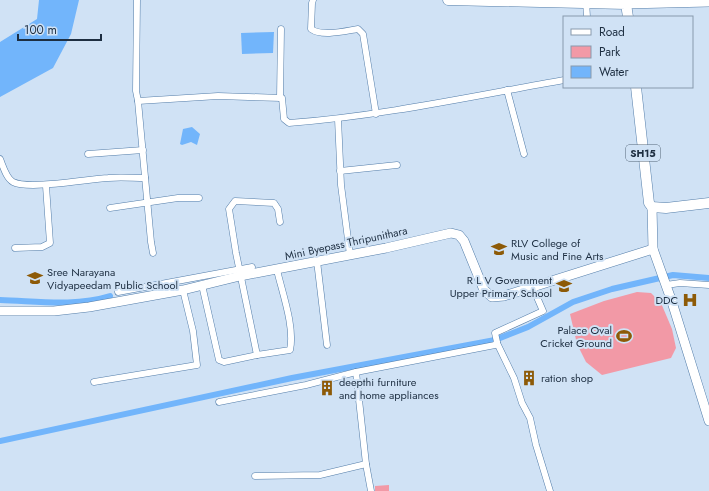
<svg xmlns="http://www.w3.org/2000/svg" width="709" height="491" font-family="Jost,sans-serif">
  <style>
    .green { fill: #f299a6 }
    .water { fill: #72b5fb }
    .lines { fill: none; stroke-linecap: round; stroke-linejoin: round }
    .canal { stroke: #72b5fb; stroke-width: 6 }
    .minor-casing { stroke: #537da9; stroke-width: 7 }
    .secondary-casing { stroke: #537da9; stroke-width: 10 }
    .primary-casing { stroke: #537da9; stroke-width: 11 }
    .minor { stroke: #fff; stroke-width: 6 }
    .secondary { stroke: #fff; stroke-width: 9 }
    .primary { stroke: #fff; stroke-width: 10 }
    .labels { text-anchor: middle; stroke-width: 4; stroke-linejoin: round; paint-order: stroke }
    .shield { fill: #d0e2f5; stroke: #536477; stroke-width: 1 }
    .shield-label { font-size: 10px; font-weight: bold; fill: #1d2e41 }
    .street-label { font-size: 11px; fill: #1d2e41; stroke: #d0e2f5 }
    .poi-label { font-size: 11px; fill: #1d2e41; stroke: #d0e2f5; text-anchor: start }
  </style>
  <rect width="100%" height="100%" fill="#d0e2f5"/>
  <g class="green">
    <path d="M637,292L651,293L661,303L672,329L676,348L671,358L602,375L586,362L577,344L570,314L604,301Z"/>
    <path d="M389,485V491H375V486Z"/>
  </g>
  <g class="water">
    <path d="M39,0H79L71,34L53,68L0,97V42L37,19Z"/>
    <path d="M274,32L273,53L242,54L241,33Z"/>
    <path d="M192,127L200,134L197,145L191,142L182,145L180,144L183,129Z"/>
  </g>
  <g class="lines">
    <g class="canal">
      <path d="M0,300C37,301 74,307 110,296"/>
      <path d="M0,441L292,378L495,340L528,327L573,302L612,289L673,275L709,278"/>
    </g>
    <defs>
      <g id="minor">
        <path d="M137,0L136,91L138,101L218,96L282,98L284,119L289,123C382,116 473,96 564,80"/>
        <path d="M313,0L312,3L311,29C322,37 345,31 358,29L363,34L376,114"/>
        <path d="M586,1L587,17"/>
        <path d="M507,90L524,154"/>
        <path d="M280,98L281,29"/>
        <path d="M138,101L151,242L153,253"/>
        <path d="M338,119L341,185L350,255"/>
        <path d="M88,154L143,150"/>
        <path d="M0,159C3,166 6,178 13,182C29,190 88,179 108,178C120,177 133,178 145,178"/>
        <path d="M340,171L397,165"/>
        <path d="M110,208L178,198H199"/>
        <path d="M15,248L42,247L50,243L46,186"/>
        <path d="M317,261L327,345"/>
        <path d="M277,270C282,292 295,327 290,350L257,355L236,253L229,209L235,201L274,203L278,209L280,222"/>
        <path d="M202,285L219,360L224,362L257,355"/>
        <path d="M666,285L680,283L709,285"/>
        <path d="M118,292L252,267"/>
        <path d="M497,343L514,378L522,403L530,418L536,445L550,491"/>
        <path d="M94,382L197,365L193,331L183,290"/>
        <path d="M219,402L306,385L356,372"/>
        <path d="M255,476L320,475L366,464"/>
        <path d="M371,491L366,464L356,372L495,345L497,342L495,333L543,311L533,288"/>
      </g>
      <g id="secondary">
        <path d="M626,4L709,2"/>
        <path d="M652,207L653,249L672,302L709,421"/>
        <path d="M0,311H54L89,307L183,290L240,276L386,248L451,233L459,235L464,241L484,290L492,297L504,296L653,249"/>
      </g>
      <g id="primary">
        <path d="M448,0L626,4L628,17"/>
        <path d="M636,87L649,203L652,207L666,208L709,203"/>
      </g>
    </defs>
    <use href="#minor" class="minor-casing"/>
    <use href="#secondary" class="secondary-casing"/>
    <use href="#primary" class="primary-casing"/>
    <use href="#minor" class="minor"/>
    <use href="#secondary" class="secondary"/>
    <use href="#primary" class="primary"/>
  </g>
  <defs>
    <symbol id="university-bare" viewBox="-9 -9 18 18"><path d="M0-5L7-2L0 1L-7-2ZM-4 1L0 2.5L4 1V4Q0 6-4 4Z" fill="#8d5a07" stroke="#d0e2f5" stroke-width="2.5" paint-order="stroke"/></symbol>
    <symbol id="school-bare" viewBox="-9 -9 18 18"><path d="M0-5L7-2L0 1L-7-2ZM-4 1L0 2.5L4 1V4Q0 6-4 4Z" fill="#8d5a07" stroke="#d0e2f5" stroke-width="2.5" paint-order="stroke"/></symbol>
    <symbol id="hospital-bare" viewBox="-9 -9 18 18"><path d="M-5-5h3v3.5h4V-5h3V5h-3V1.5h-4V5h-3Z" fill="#8d5a07" stroke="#d0e2f5" stroke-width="2.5" paint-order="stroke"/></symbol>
    <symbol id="stadium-bare" viewBox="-9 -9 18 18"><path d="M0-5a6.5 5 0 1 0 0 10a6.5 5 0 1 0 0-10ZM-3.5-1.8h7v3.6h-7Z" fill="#8d5a07" stroke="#d0e2f5" stroke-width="2.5" paint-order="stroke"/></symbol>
    <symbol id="building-bare" viewBox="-9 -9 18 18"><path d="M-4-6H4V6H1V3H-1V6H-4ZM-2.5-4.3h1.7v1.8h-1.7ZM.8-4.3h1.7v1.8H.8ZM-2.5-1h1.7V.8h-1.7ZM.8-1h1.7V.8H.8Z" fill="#8d5a07" stroke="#d0e2f5" stroke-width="2.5" paint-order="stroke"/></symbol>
  </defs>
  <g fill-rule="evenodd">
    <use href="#university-bare" x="488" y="238" width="22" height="22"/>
    <use href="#school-bare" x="24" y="267" width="22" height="22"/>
    <use href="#school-bare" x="553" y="275" width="22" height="22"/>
    <use href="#hospital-bare" x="679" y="289" width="22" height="22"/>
    <use href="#stadium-bare" x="613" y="325" width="22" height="22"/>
    <use href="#building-bare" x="518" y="367" width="22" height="22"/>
    <use href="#building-bare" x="316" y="377" width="22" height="22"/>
  </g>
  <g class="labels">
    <rect class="shield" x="626" y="145" width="34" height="16" rx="3"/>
    <g class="shield-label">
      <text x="643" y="157">SH15</text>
    </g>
    <g class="street-label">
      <text transform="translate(346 243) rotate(-12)" y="4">Mini Byepass Thripunithara</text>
    </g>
    <g class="poi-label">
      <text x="511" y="247">RLV College of<tspan x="511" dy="13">Music and Fine Arts</tspan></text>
      <text x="47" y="276">Sree Narayana<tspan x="47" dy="13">Vidyapeedam Public School</tspan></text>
      <text x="552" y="284" text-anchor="end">R L V Government<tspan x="552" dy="13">Upper Primary School</tspan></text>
      <text x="678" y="304" text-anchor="end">DDC</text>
      <text x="612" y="334" text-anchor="end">Palace Oval<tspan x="612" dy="13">Cricket Ground</tspan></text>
      <text x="541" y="382">ration shop</text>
      <text x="339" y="386">deepthi furniture<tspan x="339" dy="13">and home appliances</tspan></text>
    </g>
  </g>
  <rect x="563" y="16" width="130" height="72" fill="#d0e2f5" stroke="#889aad"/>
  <rect x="571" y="29" width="20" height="6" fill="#ffffff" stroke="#889aad"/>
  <text x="599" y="36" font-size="12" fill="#1d2e41">Road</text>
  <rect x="571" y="46" width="20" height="12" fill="#f299a6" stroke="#889aad"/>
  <text x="599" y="56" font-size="12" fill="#1d2e41">Park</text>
  <rect x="571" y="66" width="20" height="12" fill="#72b5fb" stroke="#889aad"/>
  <text x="599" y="76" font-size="12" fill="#1d2e41">Water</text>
  <path d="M18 34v6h83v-6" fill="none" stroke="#1d2e41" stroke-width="2"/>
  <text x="24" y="34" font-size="12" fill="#1d2e41" stroke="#d0e2f5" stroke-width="3" paint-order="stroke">100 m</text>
</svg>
